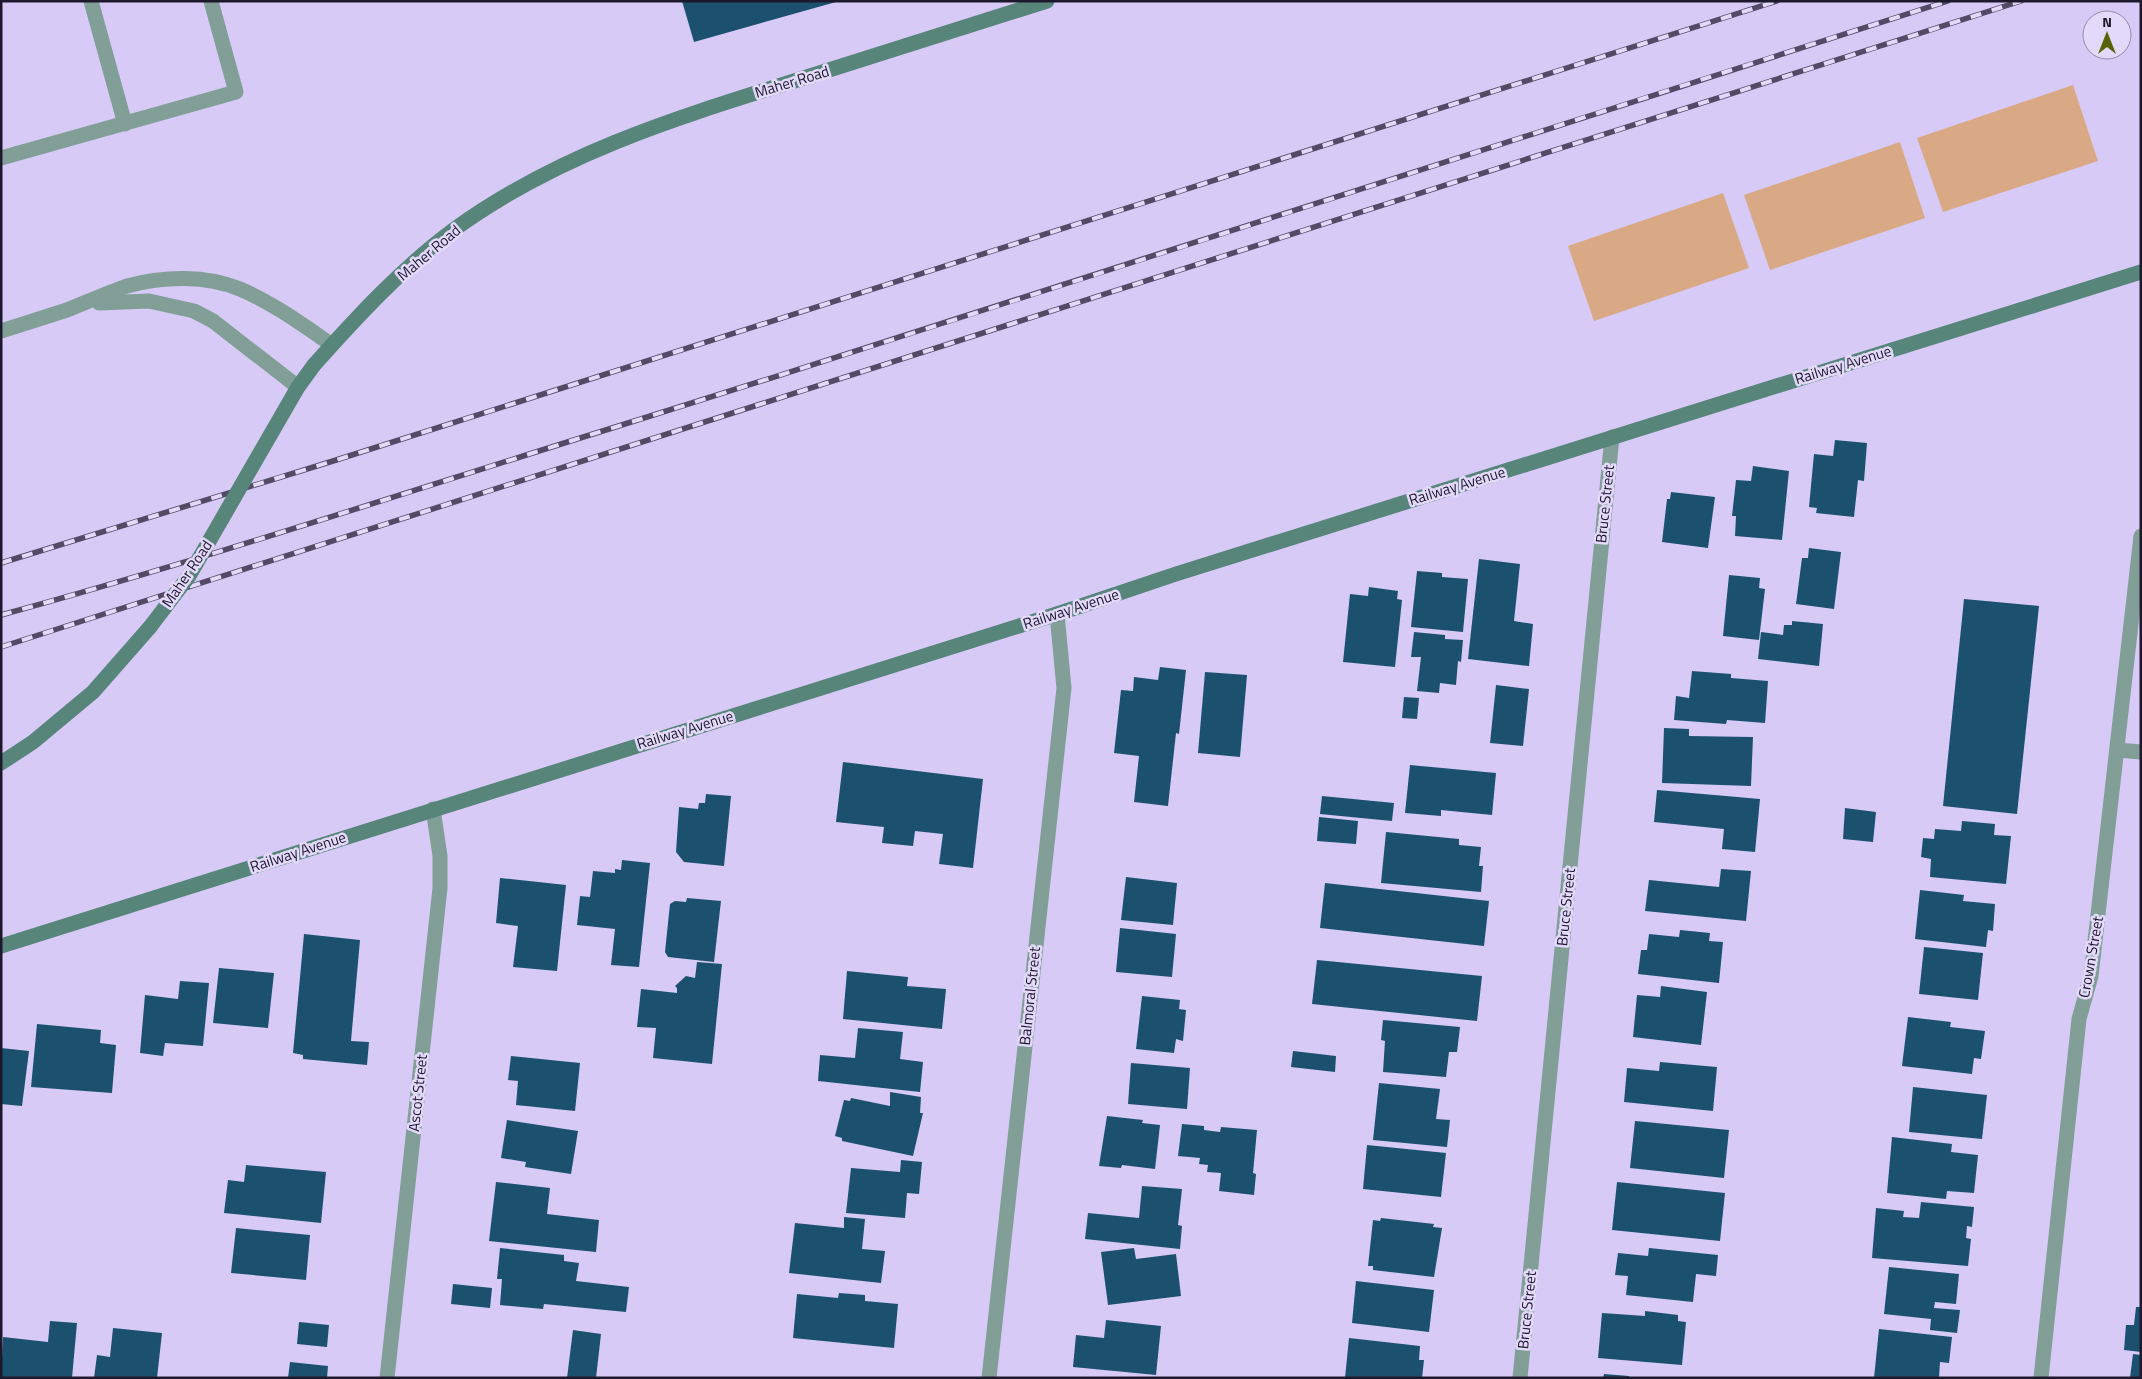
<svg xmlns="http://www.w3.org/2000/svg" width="2142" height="1379" font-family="'Titillium Web',sans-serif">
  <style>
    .green { fill: #d9a985 }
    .building { fill: #1b516f }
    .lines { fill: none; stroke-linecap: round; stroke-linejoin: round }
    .lane { stroke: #819f97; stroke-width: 15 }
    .street { stroke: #819f97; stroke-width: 15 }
    .secondary { stroke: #57857a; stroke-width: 15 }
    .rail-casing { stroke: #534b66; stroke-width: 5.5 }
    .rail { stroke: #e3d9fb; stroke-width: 4; stroke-dasharray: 11; stroke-linecap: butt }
    .secondary-bridge { stroke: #57857a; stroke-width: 15 }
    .labels { text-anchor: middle; stroke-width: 5; stroke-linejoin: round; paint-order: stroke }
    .street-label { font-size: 15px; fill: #1e182c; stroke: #e3d9fb }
  </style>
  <rect width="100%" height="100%" fill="#d7caf7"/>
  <g class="green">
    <path d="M2073,85L2098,161L1943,212L1917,138Z"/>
    <path d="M1900,142L1925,218L1770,270L1744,195Z"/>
    <path d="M1723,193L1749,268L1594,321L1568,246Z"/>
  </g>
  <g class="building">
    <path d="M682,1H836V2L694,42Z"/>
    <path d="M1835,440L1867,443L1864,481L1858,480L1854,517L1816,513L1817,508L1809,507L1814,454L1833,456Z"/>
    <path d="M1753,466L1789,471L1782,540L1735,536L1736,516H1732L1736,480L1751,481Z"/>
    <path d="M1671,492L1715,497L1708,548L1662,542L1667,499H1670Z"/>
    <path d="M1809,548L1841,552L1834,609L1796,604L1802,558H1808Z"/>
    <path d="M1479,559L1520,564L1514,621L1533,624L1529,666L1468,659Z"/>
    <path d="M1417,571L1442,573V577L1468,579L1463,632L1411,627Z"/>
    <path d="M1729,575L1760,578L1759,588L1765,589L1759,640L1723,636Z"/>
    <path d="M1369,587L1398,591L1397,599L1402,600L1395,667L1343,662L1350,594L1368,596Z"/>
    <path d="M1964,599L2039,606L2017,814L1943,806Z"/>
    <path d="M1792,621L1823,624L1819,666L1758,659L1761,632L1783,635L1784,625H1792Z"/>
    <path d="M1414,632L1445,635V639L1463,640L1461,662L1458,661L1456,685L1440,683L1439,693L1417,691L1421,657H1411Z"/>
    <path d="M1160,667L1186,670L1179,734L1176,733L1168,806L1134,802L1139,756L1114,753L1121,690L1133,691L1134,677L1158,680Z"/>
    <path d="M1692,671L1731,674V678L1768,681L1765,723L1727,720L1726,724L1674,720L1676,696L1689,698Z"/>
    <path d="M1205,672L1247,675L1240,757L1198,753Z"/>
    <path d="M1496,685L1529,689L1523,746L1490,743Z"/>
    <path d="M1404,697L1419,698L1417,719L1402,718Z"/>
    <path d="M1664,728L1689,729V736L1753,737L1751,786L1662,783Z"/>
    <path d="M843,762L983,779L973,868L939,864L943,834L915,831L913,846L882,843L884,827L836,822Z"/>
    <path d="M1410,765L1496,773L1492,815L1441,810V816L1405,813Z"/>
    <path d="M1657,790L1760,799L1755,852L1722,849L1724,829L1654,822Z"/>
    <path d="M706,794L731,796L724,866L684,862L676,852L679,807L698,809L699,803H705Z"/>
    <path d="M1322,796L1394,803L1392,821L1320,814Z"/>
    <path d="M1845,808L1876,812L1873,842L1843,839Z"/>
    <path d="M1319,817L1358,821L1356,844L1317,841Z"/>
    <path d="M1962,821L1995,824L1994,835L2011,836L2006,884L1930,877L1931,859L1921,857L1923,838L1934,839L1935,829L1961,831Z"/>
    <path d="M1386,832L1459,839V845L1481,847L1479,866H1483L1481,892L1381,883Z"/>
    <path d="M622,860L650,863L639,967L611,965L615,929L577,925L580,896L590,897L593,871L615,873V869L621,870Z"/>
    <path d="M1721,869L1751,871L1746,921L1645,911L1649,880L1719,887Z"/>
    <path d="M1126,877L1177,883L1173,925L1121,920Z"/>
    <path d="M500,878L566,885L557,971L513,967L518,926L496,923Z"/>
    <path d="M1325,883L1489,901L1484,946L1320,928Z"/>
    <path d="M1920,890L1964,895L1963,901L1995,904L1993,931L1988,930L1986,947L1915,939Z"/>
    <path d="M687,898L721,901L714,962L668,957L665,952L670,904L675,901L686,902Z"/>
    <path d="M1120,928L1176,934L1172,977L1116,972Z"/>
    <path d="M1680,930L1710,933L1709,941L1723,942L1719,983L1638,974L1641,950H1647L1649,934L1679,937Z"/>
    <path d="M304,934L360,940L351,1041L369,1042L367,1065L303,1059V1055L293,1053Z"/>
    <path d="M1924,947L1983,953L1978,1000L1919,994Z"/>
    <path d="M1317,960L1482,976L1477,1021L1312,1004Z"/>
    <path d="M697,962L722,964L712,1064L653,1058L656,1028L637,1027L641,989L677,993V988L675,986L686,976L695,978Z"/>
    <path d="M219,968L274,973L268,1028L213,1023Z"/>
    <path d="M847,971L908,977L907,986L946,989L942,1029L843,1019Z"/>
    <path d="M180,981L209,983L203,1046L165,1043L163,1056L140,1053L145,995L178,999Z"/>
    <path d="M1661,986L1707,992L1701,1045L1633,1037L1637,995L1660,997Z"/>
    <path d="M1142,996L1180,1000L1179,1009L1186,1010L1183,1041L1176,1039L1174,1053L1136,1049Z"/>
    <path d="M1908,1017L1951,1022L1950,1027L1985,1031L1981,1059L1974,1058L1972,1074L1902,1066Z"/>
    <path d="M1383,1020L1460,1027L1457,1052H1449L1446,1077L1383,1072L1385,1041L1381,1040Z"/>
    <path d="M37,1024L101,1030L100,1043L116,1045L112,1093L31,1087Z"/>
    <path d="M858,1028L903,1032L900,1059L923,1062L920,1092L818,1081L820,1055L855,1058Z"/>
    <path d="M1,1048L29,1051L22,1106L1,1104Z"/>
    <path d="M1293,1051L1336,1056L1335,1072L1291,1067Z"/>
    <path d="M511,1056L580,1063L575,1111L516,1105L518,1081L508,1080Z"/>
    <path d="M1660,1062L1717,1067L1713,1111L1624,1102L1627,1068L1659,1071Z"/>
    <path d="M1131,1063L1190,1068L1187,1109L1128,1104Z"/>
    <path d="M1379,1083L1440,1089L1436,1119L1450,1120L1447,1147L1373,1140Z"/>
    <path d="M1913,1087L1987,1095L1982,1139L1909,1132Z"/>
    <path d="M890,1092L921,1097L920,1113H923L913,1156L842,1141V1138L835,1136L844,1100L850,1101L851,1098L890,1106Z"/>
    <path d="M1107,1116L1143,1120L1142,1123L1160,1125L1155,1169L1122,1165L1121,1168L1099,1166Z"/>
    <path d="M507,1120L578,1131L571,1174L525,1167L526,1162L501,1158Z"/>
    <path d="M1635,1121L1729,1130L1724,1178L1630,1168Z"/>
    <path d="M1182,1124L1204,1126V1130L1220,1132L1221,1127L1257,1130L1253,1173L1256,1174L1254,1195L1219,1191L1221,1173L1207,1172L1208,1165L1199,1164L1200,1158L1178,1156Z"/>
    <path d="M1892,1137L1952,1144L1951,1152L1978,1155L1974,1193L1947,1191L1946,1199L1887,1193Z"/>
    <path d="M1367,1145L1446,1153L1441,1197L1363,1189Z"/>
    <path d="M901,1160L922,1162L919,1194L907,1193L905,1218L846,1213L851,1168L900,1172Z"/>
    <path d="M246,1165L326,1172L321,1223L224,1213L228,1180L244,1182Z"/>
    <path d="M496,1182L550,1188L547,1214L599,1220L596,1252L489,1241Z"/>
    <path d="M1617,1182L1725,1193L1720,1241L1612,1230Z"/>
    <path d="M1142,1186L1182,1189L1178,1225L1182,1226L1180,1249L1085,1239L1088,1213L1139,1218Z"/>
    <path d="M1921,1202L1974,1207L1972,1227L1967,1226L1966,1238L1971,1239L1968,1266L1872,1258L1876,1208L1904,1211L1903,1217L1919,1218Z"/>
    <path d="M844,1217L865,1219L862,1249L885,1251L881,1283L789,1273L795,1223L844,1228Z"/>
    <path d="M1381,1218L1434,1224L1433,1227L1442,1228L1434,1277L1373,1270V1266H1368L1373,1220L1380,1221Z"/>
    <path d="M236,1228L310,1235L306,1280L231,1273Z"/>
    <path d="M500,1248L564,1255V1261L579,1263L576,1281L629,1287L626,1312L544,1304L543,1309L500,1305L502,1279H497Z"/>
    <path d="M1134,1248L1136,1259L1176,1254L1181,1296L1108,1305L1101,1252Z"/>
    <path d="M1649,1248L1718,1255L1716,1276L1696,1274L1693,1302L1626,1295L1628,1276L1615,1275L1618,1253L1648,1256Z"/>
    <path d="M1889,1267L1959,1274L1956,1304L1935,1302L1934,1308L1960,1310L1957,1333L1930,1330L1931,1319L1884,1314Z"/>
    <path d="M1356,1281L1434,1290L1429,1332L1352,1323Z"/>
    <path d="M453,1284L492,1288L490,1308L451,1304Z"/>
    <path d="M839,1293L865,1295V1301L898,1304L894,1348L793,1338L797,1294L838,1298Z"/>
    <path d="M2136,1307H2141V1352L2124,1350L2126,1325H2134Z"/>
    <path d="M1645,1311L1678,1315V1321L1686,1322L1682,1365L1598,1358L1602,1313L1645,1316Z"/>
    <path d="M1106,1320L1161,1326L1156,1375L1073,1367L1076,1335L1104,1338Z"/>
    <path d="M50,1321L77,1323L72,1378H1L3,1337L48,1342Z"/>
    <path d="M299,1322L329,1325L327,1347L297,1344Z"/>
    <path d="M113,1328L162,1333L157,1378H94L97,1355L110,1357Z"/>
    <path d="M1879,1329L1952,1337L1949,1363L1940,1362L1939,1378H1874Z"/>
    <path d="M573,1330L601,1334L596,1378H567Z"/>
    <path d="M1349,1338L1420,1346L1419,1360H1424L1422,1378H1345Z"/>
    <path d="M2133,1354L2141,1355V1378H2130Z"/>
    <path d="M290,1362L328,1366L327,1378H288Z"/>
    <path d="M1604,1374L1629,1376V1378H1603Z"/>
  </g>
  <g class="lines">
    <g class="lane">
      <path d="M91,1L125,124"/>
      <path d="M1,158L236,92L211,1"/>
      <path d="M2118,750L2141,752"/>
    </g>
    <g class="street">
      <path d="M99,303L149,301L194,311L213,321L298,387"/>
      <path d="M1,331C23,324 45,317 67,310C87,302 107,293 127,286C163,276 206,275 240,289C273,303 303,325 332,345"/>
      <path d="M387,1378L440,888V856L433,809"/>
      <path d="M989,1378L1064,688L1057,614"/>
      <path d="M1520,1378L1612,437"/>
      <path d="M2041,1378L2079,1019L2091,976L2141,536"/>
    </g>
    <g class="secondary">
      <path d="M314,365C356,318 401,269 452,231C554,156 672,119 791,82C877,55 962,28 1047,1"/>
      <path d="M1,763L33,742L93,692L150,627"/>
      <path d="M1,946L1057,614L1176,574L2141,272"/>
    </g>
    <defs>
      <g id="rail">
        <path d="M1,563L333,461L1777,1"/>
        <path d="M1,615C206,559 407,492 609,429C1056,289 1501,143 1948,1"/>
        <path d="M1,647L2021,1"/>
      </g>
    </defs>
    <use href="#rail" class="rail-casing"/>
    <use href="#rail" class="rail"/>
    <path class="secondary-bridge" d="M150,627L189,576L298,387L314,365"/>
  </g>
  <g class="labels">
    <g class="street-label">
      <text transform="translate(792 82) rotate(-17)" y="5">Maher Road</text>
      <text transform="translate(429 253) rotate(-40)" y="5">Maher Road</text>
      <text transform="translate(1843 365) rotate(-17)" y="5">Railway Avenue</text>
      <text transform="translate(1457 486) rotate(-17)" y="5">Railway Avenue</text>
      <text transform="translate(1605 504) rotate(-84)" y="5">Bruce Street</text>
      <text transform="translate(187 574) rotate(-56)" y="5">Maher Road</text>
      <text transform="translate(1071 609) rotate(-18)" y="5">Railway Avenue</text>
      <text transform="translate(685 730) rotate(-17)" y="5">Railway Avenue</text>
      <text transform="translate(298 852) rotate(-18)" y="5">Railway Avenue</text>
      <text transform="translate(1566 907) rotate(-84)" y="5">Bruce Street</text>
      <text transform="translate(2091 957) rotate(-80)" y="5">Crown Street</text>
      <text transform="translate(1030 996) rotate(-84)" y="5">Balmoral Street</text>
      <text transform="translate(418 1093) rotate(-84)" y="5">Ascot Street</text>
      <text transform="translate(1527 1310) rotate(-84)" y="5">Bruce Street</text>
    </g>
  </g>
  <rect width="2142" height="1379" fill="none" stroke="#1e182c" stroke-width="5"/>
  <g transform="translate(2107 35)"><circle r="24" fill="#e3d9fb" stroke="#948ca8"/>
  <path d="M0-4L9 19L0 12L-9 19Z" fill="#576304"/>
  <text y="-8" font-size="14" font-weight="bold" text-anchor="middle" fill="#1e182c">N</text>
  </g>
</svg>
